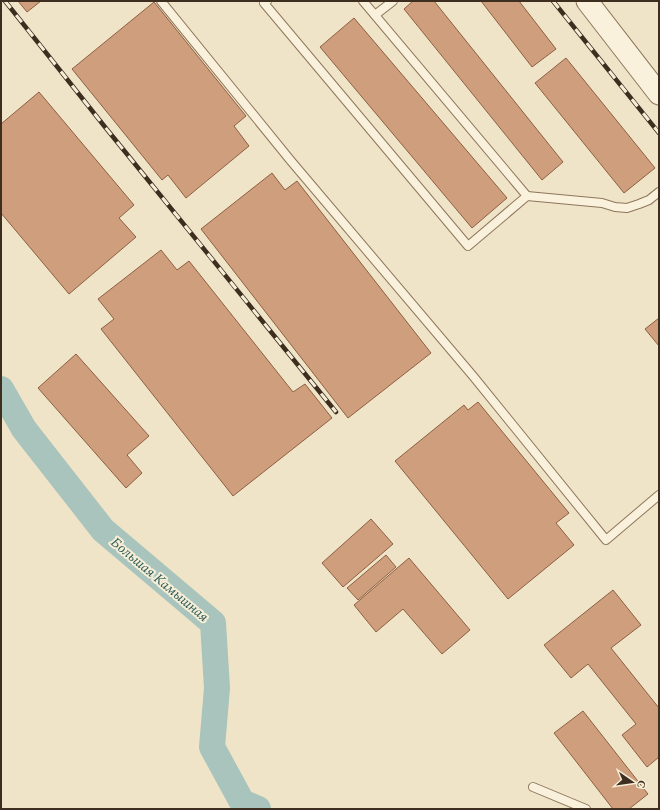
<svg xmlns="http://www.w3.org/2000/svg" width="660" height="810" font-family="Spectral,serif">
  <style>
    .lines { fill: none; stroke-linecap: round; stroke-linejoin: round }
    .river { stroke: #a9c4bc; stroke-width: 26 }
    .building { fill: #cf9f7d; stroke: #8d5f41 }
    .service-casing { stroke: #8d765c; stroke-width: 10 }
    .tertiary-casing { stroke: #8d765c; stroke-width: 23 }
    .service { stroke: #faf1dc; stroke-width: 8 }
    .tertiary { stroke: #faf1dc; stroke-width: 21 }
    .rail-casing { stroke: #3d2e20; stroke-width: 4.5 }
    .rail { stroke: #f7eed8; stroke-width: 3; stroke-dasharray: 9; stroke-linecap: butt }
    .labels { text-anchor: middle; stroke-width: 4; stroke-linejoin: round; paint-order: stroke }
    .water-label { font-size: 14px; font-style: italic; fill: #2f5d5a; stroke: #f7eed8 }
  </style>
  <rect width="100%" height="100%" fill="#f0e4c8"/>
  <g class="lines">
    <path class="river" d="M1,389L24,429L103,530L213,623L217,688L212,747L242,802L258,809"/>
  </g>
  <g class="building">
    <path d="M18,1H41L27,12Z"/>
    <path d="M413,1H434L563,162L542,180L404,9Z"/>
    <path d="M481,1H519L556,49L532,67Z"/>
    <path d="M154,2L246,116L234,126L249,146L186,198L168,175L162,180L72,69Z"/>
    <path d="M354,18L507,198L472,228L320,47Z"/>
    <path d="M566,58L655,168L624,193L535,83Z"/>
    <path d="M39,92L134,205L119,218L136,237L69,294L1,213V124Z"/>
    <path d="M272,173L285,190L297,181L431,353L348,418L201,229Z"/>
    <path d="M161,250L177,270L189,261L293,392L305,384L332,418L233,496L101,329L114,319L98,299Z"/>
    <path d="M659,318V346L645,329Z"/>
    <path d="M76,354L149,436L127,455L142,473L126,488L38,388Z"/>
    <path d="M478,402L569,513L556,523L574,545L508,599L395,461L464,405L468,410Z"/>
    <path d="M371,519L393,544L343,587L322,563Z"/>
    <path d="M386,555L396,567L358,600L347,588Z"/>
    <path d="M409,558L470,630L442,654L403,609L376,632L354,605Z"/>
    <path d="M613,590L641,625L611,648L659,708V757L647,767L622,735L636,724L588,664L571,678L544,645Z"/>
    <path d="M583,711L648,794L629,809H613L554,733Z"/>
  </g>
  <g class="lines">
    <defs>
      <g id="service">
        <path d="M161,1L291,161L473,376L606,540L659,495"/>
        <path d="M267,1L264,3L468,246L527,196L363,1"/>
        <path d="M375,15L393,1"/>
        <path d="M527,196L602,203L615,207L627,208L639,204L649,200L659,192"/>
        <path d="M533,787L586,809"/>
      </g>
      <path id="tertiary" d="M587,1L659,94"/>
    </defs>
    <use href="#service" class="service-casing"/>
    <use href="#tertiary" class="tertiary-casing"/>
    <use href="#service" class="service"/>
    <use href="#tertiary" class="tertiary"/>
    <defs>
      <g id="rail">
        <path d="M5,1L105,127L336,412"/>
        <path d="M553,1L659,133"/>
      </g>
    </defs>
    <use href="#rail" class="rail-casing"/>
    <use href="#rail" class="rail"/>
  </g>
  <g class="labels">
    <g class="water-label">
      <text transform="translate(160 579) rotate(40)" y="5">Большая Камышная</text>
    </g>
  </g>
  <rect width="660" height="810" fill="none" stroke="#3d2e20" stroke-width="4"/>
  <g transform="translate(632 782) rotate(103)" stroke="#f7eed8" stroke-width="3" paint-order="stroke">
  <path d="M0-3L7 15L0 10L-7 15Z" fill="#3d2e20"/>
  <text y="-6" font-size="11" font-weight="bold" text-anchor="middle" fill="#3d2e20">С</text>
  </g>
</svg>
